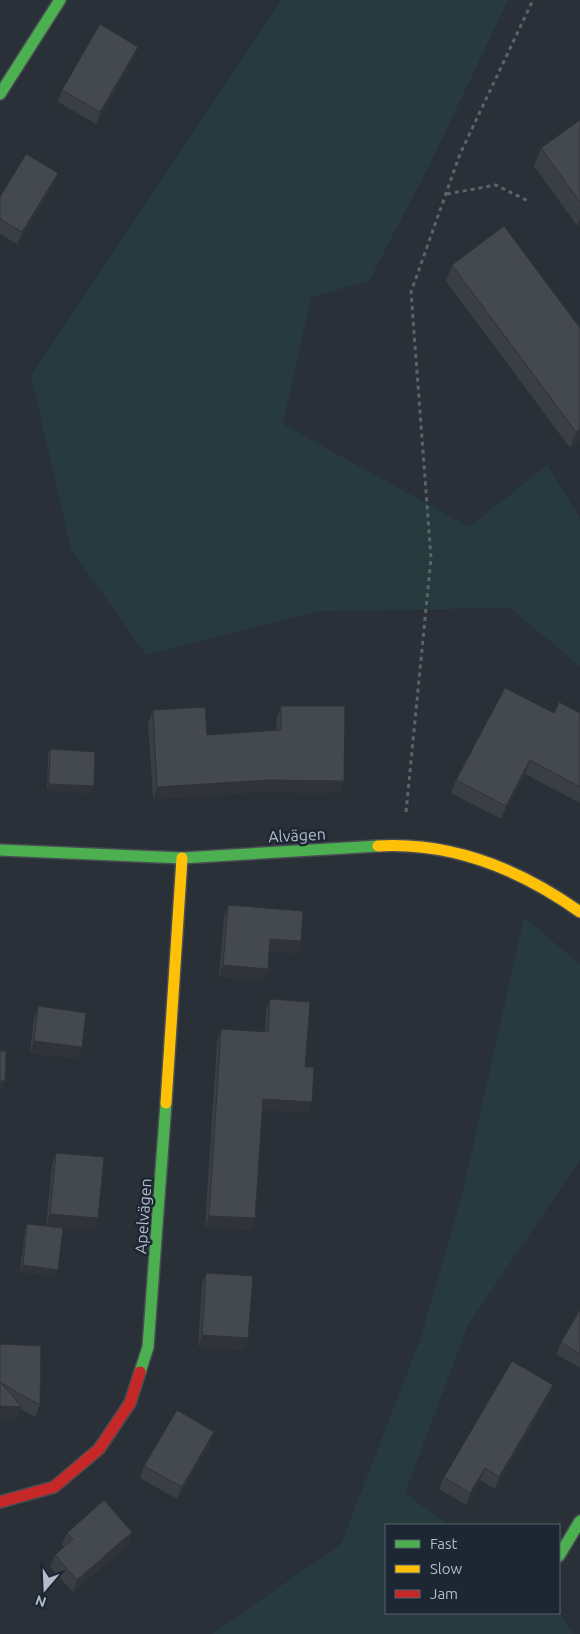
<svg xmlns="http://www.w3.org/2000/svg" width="580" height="1634" font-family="Ubuntu,sans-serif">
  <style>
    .green { fill: #273a3e }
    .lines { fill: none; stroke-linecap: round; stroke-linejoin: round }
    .fast-casing { stroke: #484c53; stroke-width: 14 }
    .slow-casing { stroke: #484c53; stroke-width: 14 }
    .jam-casing { stroke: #484c53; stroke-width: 14 }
    .path { stroke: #5d636a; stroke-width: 3; stroke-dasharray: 4 4; stroke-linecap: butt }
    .fast { stroke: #4caf50; stroke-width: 11 }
    .slow { stroke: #ffc107; stroke-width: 11 }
    .jam { stroke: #c62828; stroke-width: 11 }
    .wall { fill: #3a3f45 }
    .shaded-wall { fill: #303338 }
    .building { fill: #444950; stroke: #303338 }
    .labels { text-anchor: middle; stroke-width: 5; stroke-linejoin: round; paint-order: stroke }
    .street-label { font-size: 16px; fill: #b4bcc9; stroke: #1d2633 }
  </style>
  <rect width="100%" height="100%" fill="#2a3038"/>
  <g class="green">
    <path d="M281,0H508L430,164L369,281L311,297L283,424L469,527L547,465L580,518V666L510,608L318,611L146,655L71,549L31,375Z"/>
    <path d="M524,917L580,964V1160L468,1325L405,1493L448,1525H386V1613H559L573,1634H212L341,1544L421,1337L462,1195Z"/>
  </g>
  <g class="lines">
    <defs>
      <g id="fast">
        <path d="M0,94L60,0"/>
        <path d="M0,850L182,858L378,846"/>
        <path d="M140,1372L148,1347L166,1103"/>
        <path d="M559,1556L580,1521"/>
      </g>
      <g id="slow">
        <path d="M378,846C452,842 521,870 580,912"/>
        <path d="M166,1103L182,858"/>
      </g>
      <path id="jam" d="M0,1502L54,1487L99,1449L130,1403L140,1372"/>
    </defs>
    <use href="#fast" class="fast-casing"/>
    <use href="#slow" class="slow-casing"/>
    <use href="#jam" class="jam-casing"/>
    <g class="path">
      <path d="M447,194L496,185L530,202"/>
      <path d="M406,812L431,558L411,292L460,154L533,0"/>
    </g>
    <use href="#fast" class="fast"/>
    <use href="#slow" class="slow"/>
    <use href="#jam" class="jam"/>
  </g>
  <g class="wall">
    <path d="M138,47L134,58L96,124L58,102L62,90Z"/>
    <path d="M580,120V224L577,226L534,166L541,148Z"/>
    <path d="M58,173L54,185L17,244L0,234V197Z"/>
    <path d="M452,265L580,328V441L570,448L446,281Z"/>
    <path d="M281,706L344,781L340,793L264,792L153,799L148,722L153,710L207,735L276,730L277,718Z"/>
    <path d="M554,713H580V803L525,774L501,819L451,793L456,780Z"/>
    <path d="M50,749L91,793L47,790L48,755Z"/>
    <path d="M228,905L301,941L297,953L269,951L263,981L219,977L224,917Z"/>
    <path d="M270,999L305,1067L308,1113L262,1110L251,1230L205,1227L217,1041L221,1029L265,1032L266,1011Z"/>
    <path d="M38,1006L82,1047L77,1059L30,1053L34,1018Z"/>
    <path d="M56,1153L94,1230L46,1226L52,1165Z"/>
    <path d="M27,1224L55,1276L20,1272L25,1230Z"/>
    <path d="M206,1273L248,1338L244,1350L198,1347L202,1285Z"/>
    <path d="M580,1310V1368L556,1354L561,1342Z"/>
    <path d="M0,1344L40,1405L35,1417L21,1409L18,1419H0Z"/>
    <path d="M549,1397L495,1489L480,1480L466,1505L439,1489L444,1477Z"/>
    <path d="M210,1444L177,1499L140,1478L144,1466Z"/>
    <path d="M132,1532L128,1544L73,1592L50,1567L55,1555L64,1547L62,1545L67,1533Z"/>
  </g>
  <g class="shaded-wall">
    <path d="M138,47L134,58L96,124L100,112Z"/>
    <path d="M58,173L54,185L17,244L22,232Z"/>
    <path d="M580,218V224L577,226Z"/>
    <path d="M580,429V441L570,448L576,432Z"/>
    <path d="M530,760L525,774L501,819L506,806Z"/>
    <path d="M269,780L344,781L340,793L264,792L153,799L157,787Z"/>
    <path d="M49,784L94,786L91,793L47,790Z"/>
    <path d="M270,939L301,941L297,953L266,951Z"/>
    <path d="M223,965L268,969L263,981L219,977Z"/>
    <path d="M34,1041L82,1047L77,1059L30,1053Z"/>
    <path d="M0,1081H5L3,1088H0Z"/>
    <path d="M263,1099L312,1102L308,1113L258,1110Z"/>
    <path d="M50,1214L98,1218L94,1230L46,1226Z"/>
    <path d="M209,1216L255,1218L251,1230L205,1227Z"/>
    <path d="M23,1265L58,1270L55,1276L20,1272Z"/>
    <path d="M202,1335L248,1338L244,1350L198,1347Z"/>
    <path d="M553,1385L549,1397L495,1489L499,1477Z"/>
    <path d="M0,1406L22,1407L18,1419H0Z"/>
    <path d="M214,1432L210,1444L177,1499L182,1487Z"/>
    <path d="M485,1468L480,1480L466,1505L470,1493Z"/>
    <path d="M132,1532L128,1544L73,1592L77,1580Z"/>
  </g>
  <g class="building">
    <path d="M100,24L138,47L100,112L62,90Z"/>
    <path d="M580,120V202L541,148Z"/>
    <path d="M26,154L58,173L22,232L0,219V197Z"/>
    <path d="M504,226L580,328V429L576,432L452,265Z"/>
    <path d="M505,688L554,713L559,702L580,713V787L530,760L506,806L456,780Z"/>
    <path d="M281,706H345L344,781L269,780L157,787L153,710L205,707L207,735L281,730Z"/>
    <path d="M50,749L95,752L94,786L49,784Z"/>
    <path d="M228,905L303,911L301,941L270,939L268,969L223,965Z"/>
    <path d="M270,999L310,1002L305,1067H314L312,1102L263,1099L255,1218L209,1216L221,1029L268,1032Z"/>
    <path d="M38,1006L86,1013L82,1047L34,1041Z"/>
    <path d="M0,1051H6L5,1081H0Z"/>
    <path d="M56,1153L104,1157L98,1218L50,1214Z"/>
    <path d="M27,1224L63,1228L58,1270L23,1265Z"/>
    <path d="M206,1273L253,1276L248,1338L202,1335Z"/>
    <path d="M580,1310V1354L561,1342Z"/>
    <path d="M0,1344L41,1346L40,1405L1,1383L22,1407L0,1406Z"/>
    <path d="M512,1361L553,1385L499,1477L485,1468L470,1493L444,1477Z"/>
    <path d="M177,1410L214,1432L182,1487L144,1466Z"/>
    <path d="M104,1500L132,1532L77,1580L55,1555L73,1539L67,1533Z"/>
  </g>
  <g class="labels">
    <g class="street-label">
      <text transform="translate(297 835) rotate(-3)" y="6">Alvägen</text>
      <text transform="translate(143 1216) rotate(-86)" y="6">Apelvägen</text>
    </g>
  </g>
  <rect x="385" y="1524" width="175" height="90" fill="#1d2633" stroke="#59626f"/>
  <rect x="395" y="1540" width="25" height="8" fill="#4caf50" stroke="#59626f"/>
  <text x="430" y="1549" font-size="15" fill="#b4bcc9">Fast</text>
  <rect x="395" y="1565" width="25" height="8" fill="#ffc107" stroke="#59626f"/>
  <text x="430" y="1574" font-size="15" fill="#b4bcc9">Slow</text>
  <rect x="395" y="1590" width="25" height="8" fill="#c62828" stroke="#59626f"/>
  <text x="430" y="1599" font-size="15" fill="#b4bcc9">Jam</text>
  <g transform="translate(45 1589) rotate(199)" stroke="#1d2633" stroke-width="4" paint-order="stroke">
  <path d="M0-4L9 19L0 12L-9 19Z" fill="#b4bcc9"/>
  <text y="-8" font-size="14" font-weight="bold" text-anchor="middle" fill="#b4bcc9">N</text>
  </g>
</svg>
